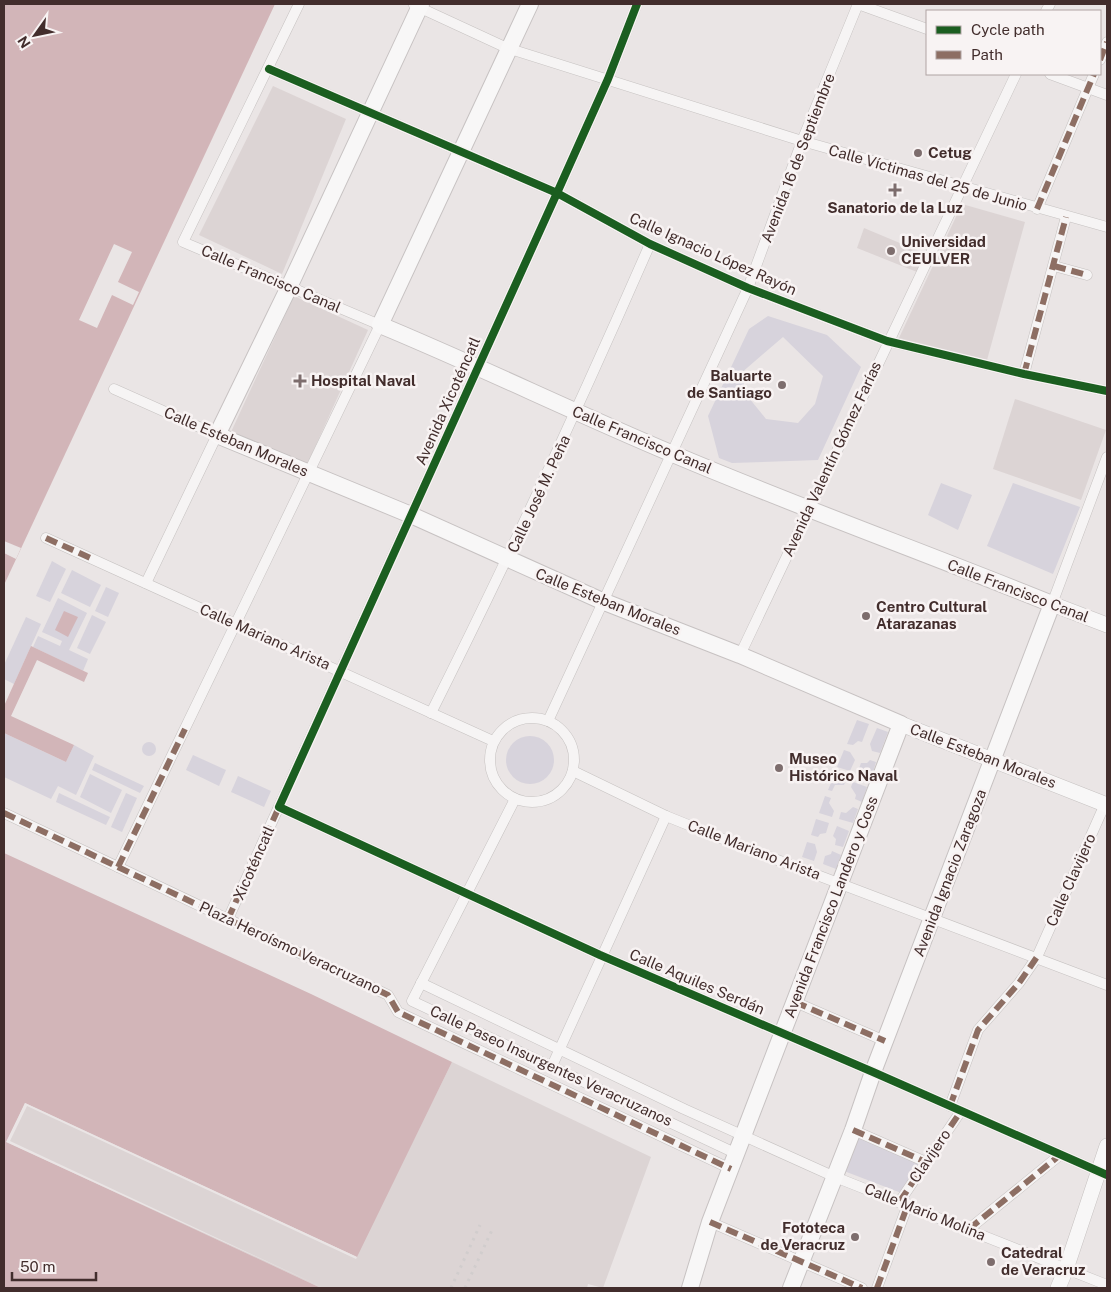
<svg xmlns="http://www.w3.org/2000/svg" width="1111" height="1292" font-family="'Public Sans',sans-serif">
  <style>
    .built { fill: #dcd4d4 }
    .green { fill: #d7d3dc; fill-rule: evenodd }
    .water { fill: #d2b5b8 }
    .pier { fill: #eae5e5 }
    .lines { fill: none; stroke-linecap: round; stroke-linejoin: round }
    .street-casing { stroke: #c6c2c1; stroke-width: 11 }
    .secondary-casing { stroke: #c6c2c1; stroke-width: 16 }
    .primary-casing { stroke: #c7c2c2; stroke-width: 18 }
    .street { stroke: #f6f4f4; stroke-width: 10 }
    .secondary { stroke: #f8f7f7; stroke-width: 15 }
    .primary { stroke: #f8f7f7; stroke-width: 16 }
    .rail { stroke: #d1cdcd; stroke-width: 3; stroke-dasharray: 2.5 5; stroke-linecap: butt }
    .quiet { stroke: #8d6e63; stroke-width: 6; stroke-dasharray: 12 6; stroke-linecap: butt }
    .cycleway-casing { stroke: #f8f3f3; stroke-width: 11 }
    .cycleway { stroke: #1b5e20; stroke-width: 8 }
    .poi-dot { fill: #7d6d6d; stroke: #f8f3f3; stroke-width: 2 }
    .labels { text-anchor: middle; stroke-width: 5; stroke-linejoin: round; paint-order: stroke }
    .poi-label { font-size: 15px; font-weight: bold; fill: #422d2c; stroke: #f8f3f3; text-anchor: start }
    .street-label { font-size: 15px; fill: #422d2c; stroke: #f8f3f3 }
  </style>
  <rect width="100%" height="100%" fill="#eae5e5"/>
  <g class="built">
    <path d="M273,86L346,119L282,274L199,235Z"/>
    <path d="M962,204L1025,222L987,360L899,338Z"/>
    <path d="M864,228L926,254L917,272L857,248Z"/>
    <path d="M294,296L368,330L306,467L231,432Z"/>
    <path d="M1015,399L1106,430L1081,500L993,469Z"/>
    <path d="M452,1062L651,1157L603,1288L588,1284L587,1288H321L6,1142L25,1103L356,1257Z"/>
  </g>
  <g class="green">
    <path d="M768,316L827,335L861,367L818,460L732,463L719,458L708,416L749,329ZM783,337L823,376L815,404L798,423L766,419L749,398L740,374Z"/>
    <path d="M941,483L972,495L958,530L928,515Z"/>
    <path d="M1013,483L1080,507L1053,574L987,546Z"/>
    <path d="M52,561L66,569L50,602L36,596Z"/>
    <path d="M72,570L101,585L90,607L61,593Z"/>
    <path d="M106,587L119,593L108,617L95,611Z"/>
    <path d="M58,598L87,613L69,650L88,659L83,671L33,647L38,636L60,646L62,641L42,632Z"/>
    <path d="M92,615L106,622L90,654L77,648Z"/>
    <path d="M26,617L41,624L14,684L4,679V665Z"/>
    <path d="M857,720L869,724L862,742L858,741L853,745L847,744Z"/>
    <path d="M877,728L888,732L880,753L872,751L870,744Z"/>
    <path d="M4,733L66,762L74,745L94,756L76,795L58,786L51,799L4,777Z"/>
    <circle cx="530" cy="760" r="24"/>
    <circle cx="149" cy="749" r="7"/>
    <path d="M844,750L850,752L855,760L850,771L837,767Z"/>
    <path d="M193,755L226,770L219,786L186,770Z"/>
    <path d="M870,760L876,762L871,779L857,774L861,763H867Z"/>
    <path d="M95,763L144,786L140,793L92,770Z"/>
    <path d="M835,773L847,777L844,785H835L832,791L828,790Z"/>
    <path d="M90,774L122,790L111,813L80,797Z"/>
    <path d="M238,776L271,791L264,807L231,792Z"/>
    <path d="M853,782L867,787L862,802L855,799L856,795L851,787Z"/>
    <path d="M59,793L110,817L106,825L56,802Z"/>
    <path d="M126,793L137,798L122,832L111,827Z"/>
    <path d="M825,796L831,798L829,803L834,811L832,817L819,813Z"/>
    <path d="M853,807L858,809L853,823L839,819L841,812L846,813Z"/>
    <path d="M816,819L829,823L826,833L820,834L818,837L811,835Z"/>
    <path d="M837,826L849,831L843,847L835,845L836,839L833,836Z"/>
    <path d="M807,842L815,844L817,852L814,861L802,857Z"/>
    <path d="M832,851L841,855L836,869L823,864L825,856L831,854Z"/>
    <path d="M860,1133L926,1162L904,1194L844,1171Z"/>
  </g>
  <g class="water">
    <path d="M4,4H275L4,585Z"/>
    <path d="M64,611L78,617L68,637L55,630Z"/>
    <path d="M31,646L88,673L84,682L37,660L11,716L74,745L66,762L4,733V706Z"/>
    <path d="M4,853L311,994L452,1062L357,1257L25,1103L7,1142L321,1288H4Z"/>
  </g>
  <g class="pier">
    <path d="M114,244L132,252L118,282L139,292L133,305L112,295L97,328L79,320Z"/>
    <path d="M4,541L21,548L16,559L4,553Z"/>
    <path d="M25,1103L357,1257L356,1259L27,1106L10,1141L324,1288L6,1142Z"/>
  </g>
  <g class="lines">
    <defs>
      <g id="street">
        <path d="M858,4L927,29"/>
        <path d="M414,5L507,48L802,141L1107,227"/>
        <path d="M1046,11L1050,4"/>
        <path d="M1100,60L1107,42"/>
        <path d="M269,69L557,193L650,244L748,288L887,341L1024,374L1107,391"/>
        <path d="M1050,74L1107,95"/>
        <path d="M1037,209L1094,74"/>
        <path d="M1054,266L1087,275"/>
        <path d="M1024,374L1066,217"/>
        <path d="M114,389L217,435L146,583"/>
        <path d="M46,538L493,741"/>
        <path d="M1052,604L1107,457"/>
        <path d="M740,655L1016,74"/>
        <path d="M431,713C509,558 581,402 650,244"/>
        <circle cx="532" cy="760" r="42"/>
        <path d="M548,721L748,288L802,141L858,4"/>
        <path d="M573,771L666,816L738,845L1107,985"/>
        <path d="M515,799L412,1001L737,1154"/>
        <path d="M279,807L600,955L873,1072L1107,1175"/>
        <path d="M4,813L388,995L398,1012L731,1169"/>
        <path d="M118,867L380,325L183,242L299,4"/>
        <path d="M228,919L557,193L608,79L637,4"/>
        <path d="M421,983L684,1109L835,1177L1107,1285"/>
        <path d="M795,1002L885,1041"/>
        <path d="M552,1066L666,816"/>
        <path d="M950,1106L978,1030L1019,983L1037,957L1105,804"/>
        <path d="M853,1130L926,1162"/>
        <path d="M900,1201L961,1111"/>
        <path d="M710,1222L862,1288"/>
        <path d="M969,1229L1060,1155"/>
        <path d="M877,1288L908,1204"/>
      </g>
      <g id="secondary">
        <path d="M1052,604L1107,625"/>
        <path d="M901,724L1107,805"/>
        <path d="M1058,1288L1066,1269L1107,1146"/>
      </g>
      <g id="primary">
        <path d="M421,4L289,287L217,435L411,515L602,601L740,655L901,724L710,1222L690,1288"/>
        <path d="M530,4L380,325C479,366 575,413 673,454C798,507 926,553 1052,604L873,1072L853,1130L791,1288"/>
      </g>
    </defs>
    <use href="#street" class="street-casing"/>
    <use href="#secondary" class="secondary-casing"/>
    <use href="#primary" class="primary-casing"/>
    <use href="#street" class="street"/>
    <use href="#secondary" class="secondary"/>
    <use href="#primary" class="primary"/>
    <g class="rail">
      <path d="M451,1288L480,1225"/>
      <path d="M465,1288L492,1230"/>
    </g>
    <g class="quiet">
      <path d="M1100,60L1107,42"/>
      <path d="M1037,209L1094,74"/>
      <path d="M1054,266L1087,275"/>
      <path d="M1024,374L1066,217"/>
      <path d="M46,538L95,560"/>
      <path d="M4,813L388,995L398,1012L731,1169"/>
      <path d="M118,867L185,729"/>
      <path d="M228,919L279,807"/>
      <path d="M795,1002L885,1041"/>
      <path d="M950,1106L978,1030L1019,983L1037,957"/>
      <path d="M853,1130L926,1162"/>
      <path d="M900,1201L961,1111"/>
      <path d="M710,1222L862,1288"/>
      <path d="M969,1229L1060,1155"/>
      <path d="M877,1288L908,1204"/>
    </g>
    <defs>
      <g id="cycleway">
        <path d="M637,4L608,79L557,193L279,807L600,955L873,1072L1107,1175"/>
        <path d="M269,69L557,193L650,244L748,288L887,341L1024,374L1107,391"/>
      </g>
    </defs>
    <use href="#cycleway" class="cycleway-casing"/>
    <use href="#cycleway" class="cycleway"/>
  </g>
  <g class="poi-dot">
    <circle cx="918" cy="153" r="5"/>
    <path d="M892.5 182.5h5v5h5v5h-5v5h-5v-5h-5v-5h5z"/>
    <circle cx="891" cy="251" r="5"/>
    <path d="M297.5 373.5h5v5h5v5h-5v5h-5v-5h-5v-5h5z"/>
    <circle cx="782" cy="385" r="5"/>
    <circle cx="866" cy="616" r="5"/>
    <circle cx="779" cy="768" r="5"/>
    <circle cx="855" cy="1237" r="5"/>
    <circle cx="991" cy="1262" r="5"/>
  </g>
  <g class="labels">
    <g class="poi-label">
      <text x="928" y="158">Cetug</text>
      <text x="895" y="213" text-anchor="middle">Sanatorio de la Luz</text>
      <text x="901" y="247">Universidad<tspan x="901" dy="17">CEULVER</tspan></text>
      <text x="772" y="381" text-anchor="end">Baluarte<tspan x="772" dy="17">de Santiago</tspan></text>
      <text x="311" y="386">Hospital Naval</text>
      <text x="876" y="612">Centro Cultural<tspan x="876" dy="17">Atarazanas</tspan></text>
      <text x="789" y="764">Museo<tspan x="789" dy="17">Histórico Naval</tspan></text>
      <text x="845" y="1233" text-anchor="end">Fototeca<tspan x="845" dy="17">de Veracruz</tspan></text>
      <text x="1001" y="1258">Catedral<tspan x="1001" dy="17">de Veracruz</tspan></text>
    </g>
    <g class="street-label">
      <text transform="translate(798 158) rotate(-69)" y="5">Avenida 16 de Septiembre</text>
      <text transform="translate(928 178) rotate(16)" y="5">Calle Víctimas del 25 de Junio</text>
      <text transform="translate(713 254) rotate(24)" y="5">Calle Ignacio López Rayón</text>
      <text transform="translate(271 279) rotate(23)" y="5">Calle Francisco Canal</text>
      <text transform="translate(448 401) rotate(-66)" y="5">Avenida Xicoténcatl</text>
      <text transform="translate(642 440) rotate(23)" y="5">Calle Francisco Canal</text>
      <text transform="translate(236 442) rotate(23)" y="5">Calle Esteban Morales</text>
      <text transform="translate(832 459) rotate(-65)" y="5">Avenida Valentín Gómez Farías</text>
      <text transform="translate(539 494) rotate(-65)" y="5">Calle José M. Peña</text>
      <text transform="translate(1018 591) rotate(21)" y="5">Calle Francisco Canal</text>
      <text transform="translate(608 602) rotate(22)" y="5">Calle Esteban Morales</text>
      <text transform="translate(265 637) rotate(24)" y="5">Calle Mariano Arista</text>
      <text transform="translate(983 756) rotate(21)" y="5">Calle Esteban Morales</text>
      <text transform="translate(754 850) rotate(21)" y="5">Calle Mariano Arista</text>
      <text transform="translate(254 863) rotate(-66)" y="5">Xicoténcatl</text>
      <text transform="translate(950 873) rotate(-69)" y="5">Avenida Ignacio Zaragoza</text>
      <text transform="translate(1071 880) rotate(-66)" y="5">Calle Clavijero</text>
      <text transform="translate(831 907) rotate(-69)" y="5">Avenida Francisco Landero y Coss</text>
      <text transform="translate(290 948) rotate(25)" y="5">Plaza Heroísmo Veracruzano</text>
      <text transform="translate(697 982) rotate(23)" y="5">Calle Aquiles Serdán</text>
      <text transform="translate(551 1066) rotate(25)" y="5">Calle Paseo Insurgentes Veracruzanos</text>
      <text transform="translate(930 1156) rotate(-56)" y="5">Clavijero</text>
      <text transform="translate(925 1212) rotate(22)" y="5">Calle Mario Molina</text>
    </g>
  </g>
  <rect width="1111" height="1292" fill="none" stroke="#422d2c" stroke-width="10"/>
  <rect x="926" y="10" width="175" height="65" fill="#f8f3f3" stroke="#afa4a3"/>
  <rect x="936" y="26" width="25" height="8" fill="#1b5e20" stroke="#afa4a3"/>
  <text x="971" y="35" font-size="15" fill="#422d2c">Cycle path</text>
  <rect x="936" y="51" width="25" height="8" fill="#8d6e63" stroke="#afa4a3"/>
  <text x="971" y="60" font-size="15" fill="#422d2c">Path</text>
  <g transform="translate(35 35) rotate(237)" stroke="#f8f3f3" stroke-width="4" paint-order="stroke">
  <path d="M0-4L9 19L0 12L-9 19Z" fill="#422d2c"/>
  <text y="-8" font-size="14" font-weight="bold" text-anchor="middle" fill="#422d2c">N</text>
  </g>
  <path d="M12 1272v8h84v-8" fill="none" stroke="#422d2c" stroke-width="2.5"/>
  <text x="20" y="1272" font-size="15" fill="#422d2c" stroke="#f8f3f3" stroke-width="4" paint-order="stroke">50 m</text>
</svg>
